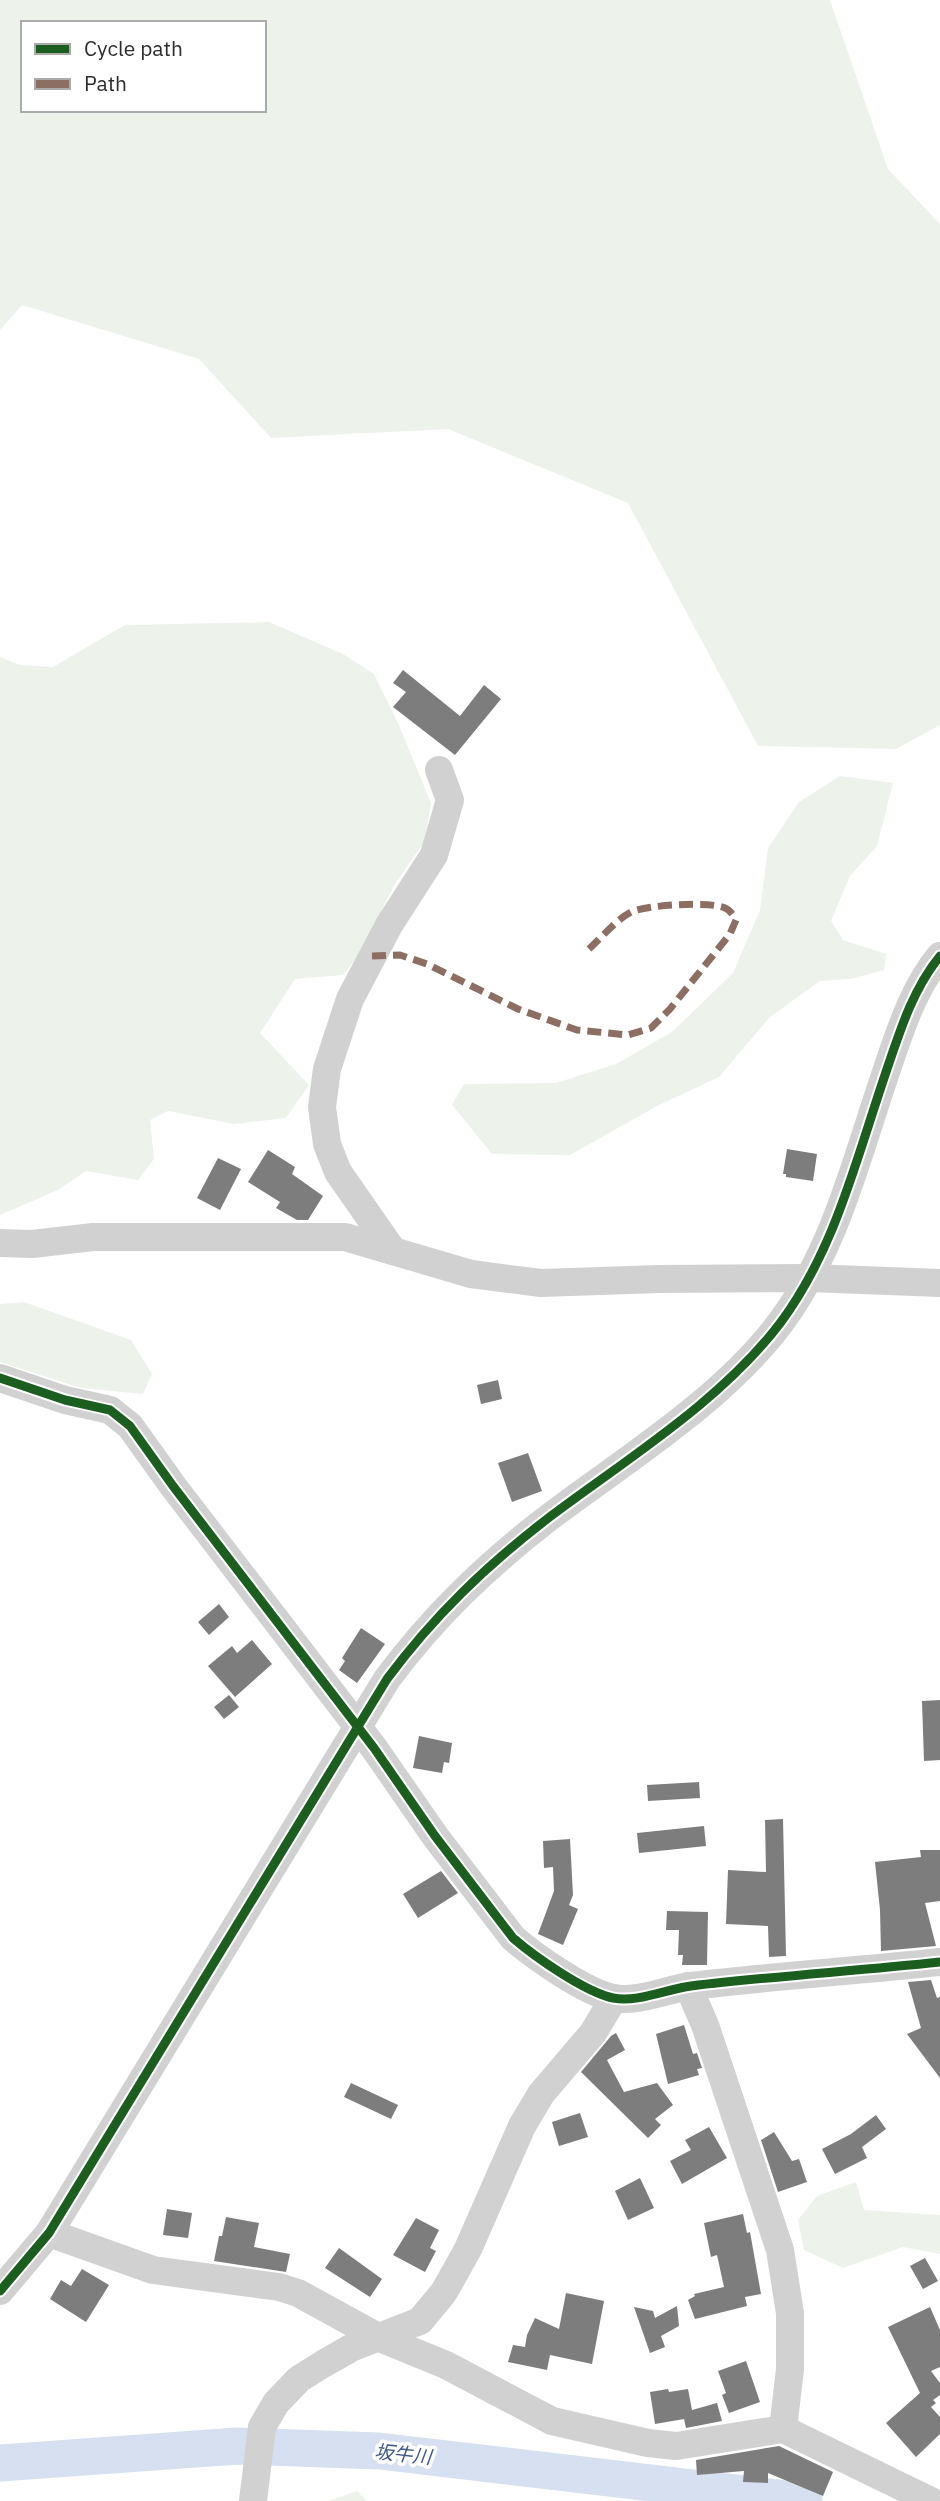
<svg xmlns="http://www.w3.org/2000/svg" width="940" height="2501" font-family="'IBM Plex Sans','Noto Sans JP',sans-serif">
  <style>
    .green { fill: #edf3eb; fill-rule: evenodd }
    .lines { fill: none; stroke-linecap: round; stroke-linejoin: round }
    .river { stroke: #d7e0f0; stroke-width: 37 }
    .building { fill: #7d7d7d }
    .minor { stroke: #d1d1d1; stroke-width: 28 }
    .quiet { stroke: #8d6e63; stroke-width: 7; stroke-dasharray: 14 7; stroke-linecap: butt }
    .cycleway-casing { stroke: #fff; stroke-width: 13 }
    .cycleway { stroke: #1b5e20; stroke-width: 9 }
    .labels { text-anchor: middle; stroke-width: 7; stroke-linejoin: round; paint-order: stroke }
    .water-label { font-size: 19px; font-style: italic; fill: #3e5a8a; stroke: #fff }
  </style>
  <rect width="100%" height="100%" fill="#fff"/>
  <g class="green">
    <path d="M0,0H830L888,169L940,224V725L896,749L758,746L628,503L448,429L271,438L199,359L22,305L0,330ZM23,23H264V110H23Z"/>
    <path d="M269,622L343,654L374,674L398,723L431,803L425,841L395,884L359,955L343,975L295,979L260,1033L309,1085L286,1118L234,1124L168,1111L150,1120L154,1159L138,1180L86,1171L58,1190L0,1215V657L20,665L53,667L125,625Z"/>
    <path d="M840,776L893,783L877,846L850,876L831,921L843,940L886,954L884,970L851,979L820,981L770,1017L719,1077L657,1106L570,1155L492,1154L452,1105L464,1084L556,1083L616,1064L672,1032L733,973L760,910L768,848L799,802Z"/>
    <path d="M24,1302L131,1340L152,1374L143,1394L81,1388L0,1362V1304Z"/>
    <path d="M856,2182L864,2210L940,2215V2254L903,2247L843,2268L804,2250L798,2220L817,2196Z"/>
    <path d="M357,2491L367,2501H329Z"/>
  </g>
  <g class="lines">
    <path class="river" d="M0,2463L237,2446L379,2451L804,2501"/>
  </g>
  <g class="building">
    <path d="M403,670L460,716L484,685L501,699L455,755L393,707L406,692L393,683Z"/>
    <path d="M787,1149L817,1154L813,1181L786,1177V1174H783Z"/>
    <path d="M268,1150L295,1167L292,1174L323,1196L308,1220H297L276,1208L280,1202L248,1182Z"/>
    <path d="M218,1158L241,1169L220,1210L197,1198Z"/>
    <path d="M498,1380L502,1399L481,1404L477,1385Z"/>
    <path d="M528,1453L542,1491L512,1502L498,1463Z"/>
    <path d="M219,1604L229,1617L209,1635L198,1622Z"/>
    <path d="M361,1628L385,1644L357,1683L339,1670L345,1661L342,1658Z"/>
    <path d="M252,1640L272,1664L235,1697L208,1666L232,1646L237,1653Z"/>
    <path d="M229,1695L239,1707L224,1719L214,1707Z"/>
    <path d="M940,1700V1760L924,1761L922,1701Z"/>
    <path d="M419,1736L452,1743L449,1763L444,1762L442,1773L413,1768Z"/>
    <path d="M699,1782L700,1798L648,1801L647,1785Z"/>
    <path d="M783,1819L786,1956L769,1957L768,1926L726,1924L728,1870L766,1872L765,1820Z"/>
    <path d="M704,1826L706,1846L639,1853L637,1833Z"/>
    <path d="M570,1839L573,1895L569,1905L578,1909L563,1945L538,1934L554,1891L553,1867L544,1868L543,1841Z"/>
    <path d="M920,1850H940V1901L925,1903L936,1946L881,1951L880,1910L875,1862L921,1857Z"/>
    <path d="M441,1871L458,1893L418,1918L403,1894Z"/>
    <path d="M667,1911L708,1912L707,1965H682L683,1955H678L679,1930H666Z"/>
    <path d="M931,1980L937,1998L940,1997V2078L907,2034L921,2028L908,1982Z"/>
    <path d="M684,2025L693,2054L697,2053L702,2068L697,2069L699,2075L668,2084L656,2034Z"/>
    <path d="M616,2033L625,2050L607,2060L624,2092L657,2083L673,2105L655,2119L661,2125L648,2138L581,2072L611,2036Z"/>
    <path d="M351,2083L398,2105L391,2119L344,2097Z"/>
    <path d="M580,2113L588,2137L559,2146L552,2122Z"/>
    <path d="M876,2115L886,2129L862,2147L867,2158L835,2174L822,2149L851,2134Z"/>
    <path d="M709,2127L727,2158L682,2184L670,2161L691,2150L685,2140Z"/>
    <path d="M774,2132L792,2161L799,2159L807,2182L778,2192L761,2140Z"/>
    <path d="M640,2178L654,2208L628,2220L615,2191Z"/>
    <path d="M167,2209L192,2213L188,2238L163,2235Z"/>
    <path d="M743,2214L747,2233L750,2232L761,2294L745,2297L747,2306L695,2319L688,2300L695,2296L694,2294L724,2287L717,2255L711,2257L704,2223Z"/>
    <path d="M226,2217L259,2223L254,2247L290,2254L286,2272L214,2261L219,2236H222Z"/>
    <path d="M416,2218L439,2230L430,2248L436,2251L425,2272L393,2255Z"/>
    <path d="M339,2248L382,2279L370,2297L325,2268Z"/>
    <path d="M925,2258L938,2281L923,2289L910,2266Z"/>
    <path d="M82,2269L109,2285L86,2322L50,2299L61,2280L71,2286Z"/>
    <path d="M566,2293L604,2301L592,2364L550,2355L547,2370L508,2362L513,2345L525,2347L527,2335L535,2318L559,2329Z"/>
    <path d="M677,2306L679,2326L661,2336L665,2347L650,2353L634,2307L653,2311L655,2318Z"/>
    <path d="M930,2307L940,2330V2367L931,2371L940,2383V2395L933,2400L936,2403L931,2407L940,2417V2434L916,2457L886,2423L920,2393L888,2327Z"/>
    <path d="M746,2361L760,2402L729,2413L722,2395L726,2393L718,2371Z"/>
    <path d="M668,2389L669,2392L688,2389L692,2410L717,2403L722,2421L686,2428L684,2419L655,2424L650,2392Z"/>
    <path d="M779,2446L833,2472L823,2496L768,2473V2483L743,2482L744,2471L697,2475L696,2460Z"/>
  </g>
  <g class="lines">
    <g class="minor">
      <path d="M0,1243L32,1244L93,1237H345L471,1274L541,1283L659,1279L810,1278L940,1283"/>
      <path d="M393,1251L338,1172L327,1144L322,1107L327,1069L350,999L389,925L434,855L450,800L439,770"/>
      <path d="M0,1378L65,1400L110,1410L130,1426L173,1486L374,1748L435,1836L513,1938C535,1957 585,1992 613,1998C637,2003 667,1989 691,1986C774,1976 857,1971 940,1962"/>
      <path d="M688,1986L705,2025L780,2250L790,2313V2369L783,2429"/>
      <path d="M49,2233L153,2270L279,2287L298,2293L380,2338L446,2365L552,2421L648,2443L676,2446L783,2429L931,2501"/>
      <path d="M0,2291L49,2233L387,1679C434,1616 485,1567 547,1519C625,1460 722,1401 781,1322C835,1249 856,1160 885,1075C899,1034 912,990 940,956"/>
      <path d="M253,2501L262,2427L276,2403L299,2379L323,2364L351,2348L420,2321L444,2292L468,2249L522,2126L541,2094L593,2033L614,1998"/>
    </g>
    <path class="quiet" d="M372,956L400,955L427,964L518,1009L577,1030L628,1035L651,1028L670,1009L730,934L736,920C733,915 730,910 725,908C711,901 645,905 631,912C616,920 602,937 589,949"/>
    <defs>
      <g id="cycleway">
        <path d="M0,1378L65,1400L110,1410L130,1426L173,1486L374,1748L435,1836L513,1938C535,1957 585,1992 613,1998C637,2003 667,1989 691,1986C774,1976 857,1971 940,1962"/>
        <path d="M0,2291L49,2233L387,1679C434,1616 485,1567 547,1519C625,1460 722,1401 781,1322C835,1249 856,1160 885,1075C899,1034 912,990 940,956"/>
      </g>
    </defs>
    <use href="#cycleway" class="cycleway-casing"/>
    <use href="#cycleway" class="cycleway"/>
  </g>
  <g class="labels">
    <g class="water-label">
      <text transform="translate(403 2454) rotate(6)" y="7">坂牛川</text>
    </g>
  </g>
  <rect x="21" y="21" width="245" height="91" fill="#ffffff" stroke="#ababab" stroke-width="2"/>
  <rect x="35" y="44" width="35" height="10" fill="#1b5e20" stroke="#ababab" stroke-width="2"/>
  <text x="84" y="56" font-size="21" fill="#2c2c2c">Cycle path</text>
  <rect x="35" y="79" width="35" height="10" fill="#8d6e63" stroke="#ababab" stroke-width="2"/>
  <text x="84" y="91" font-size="21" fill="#2c2c2c">Path</text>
</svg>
